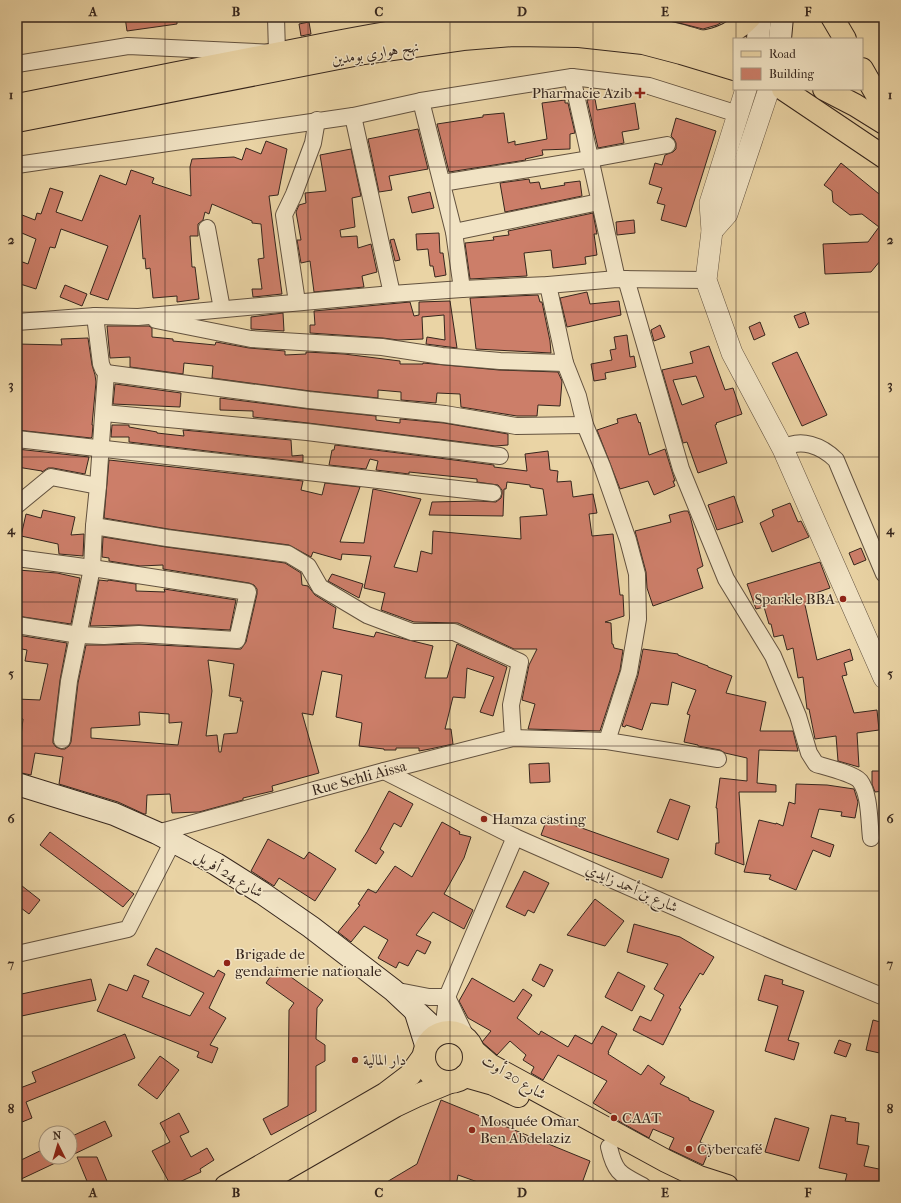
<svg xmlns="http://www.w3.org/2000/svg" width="901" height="1203" font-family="'IM FELL French Canon',Amiri,serif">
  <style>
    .building { fill: #cc7e69; stroke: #36261d; fill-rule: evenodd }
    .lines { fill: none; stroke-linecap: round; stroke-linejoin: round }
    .minor-casing { stroke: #63523f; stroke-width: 18 }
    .tertiary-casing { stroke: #63523f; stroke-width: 22 }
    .secondary-casing { stroke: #36261d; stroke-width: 24 }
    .primary-casing { stroke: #36261d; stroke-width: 24 }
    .minor { stroke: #f1e3c4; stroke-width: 16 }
    .tertiary { stroke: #f1e3c4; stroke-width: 21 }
    .secondary { stroke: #f1e3c4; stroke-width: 22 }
    .primary { stroke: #ead4a5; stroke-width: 22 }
    .grid { fill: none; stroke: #36261d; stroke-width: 1; stroke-opacity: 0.55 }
    .poi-dot { fill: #8f2418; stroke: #f1e3c4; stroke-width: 1.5 }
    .labels { text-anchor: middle; stroke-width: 3; stroke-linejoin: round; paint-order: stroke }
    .street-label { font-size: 15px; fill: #36261d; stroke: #f1e3c4 }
    .poi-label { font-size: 15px; fill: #36261d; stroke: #f1e3c4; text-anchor: start }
    .neatline { fill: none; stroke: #36261d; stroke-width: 1.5 }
    .grid-label { font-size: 13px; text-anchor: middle; font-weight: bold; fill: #36261d }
  </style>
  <rect width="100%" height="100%" fill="#ead4a5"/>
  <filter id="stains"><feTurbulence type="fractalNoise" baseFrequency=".005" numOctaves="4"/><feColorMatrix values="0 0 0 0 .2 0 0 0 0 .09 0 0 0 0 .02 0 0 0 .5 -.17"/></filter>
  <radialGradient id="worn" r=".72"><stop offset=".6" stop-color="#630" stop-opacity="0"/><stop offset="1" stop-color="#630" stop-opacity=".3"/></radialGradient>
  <g class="building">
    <path d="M125,17H177V24L127,31Z"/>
    <path d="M655,17H731L717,25L703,29Z"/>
    <path d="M309,22L311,34L301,36L299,24Z"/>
    <path d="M595,99L597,110L635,103L639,129L622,132L624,143L598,148L587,100Z"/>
    <path d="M565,100V103H568L575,133L570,134V149L542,150L543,155L525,159L526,160L449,172L437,124L483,117V115L504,113L508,143L515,141V145L547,139L542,103Z"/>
    <path d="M676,118L716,131L686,227L661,220L665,205L657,203L662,188L649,184L655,163L662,165L665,155L673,152L676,149V143L674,139L671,136Z"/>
    <path d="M418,129L428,169L389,176L392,190L379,192L368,139Z"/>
    <path d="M266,141L287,149L278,195L269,196L282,294L253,297L252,289H262L258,259L264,258L261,224L252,223V221L212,204L209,214L205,212L203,220L198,224V236H190L192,267H195L199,299L177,302V296L153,298L150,268L146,269L145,258L143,259L140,215L108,300L90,294L108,246L61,229L55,248L50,247L36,289L17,283V260L28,264L36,239L17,231V213L35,220L37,213L41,214L50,188L63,192L56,212L82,221L100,175L126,185L131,170L154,178L152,183L191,196L190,167L192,159L234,157L242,160L246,148L261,154Z"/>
    <path d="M351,149L361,196L352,198L355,227L340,230L341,237L357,236L358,248L371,244L377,272L362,276L364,287L314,292L310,261L301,263L297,240H301L296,212L299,205L306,203L305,193L326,191L320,155Z"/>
    <path d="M841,163L884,198V260L880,261L871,272L825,274L823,244L868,242L879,227L862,214L850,215L833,202L832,191L824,185Z"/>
    <path d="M529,179L530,183L539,182L541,189L565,185L564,183L580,181L582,196L505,212L500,183Z"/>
    <path d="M430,192L434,208L412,213L408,197Z"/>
    <path d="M593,213L597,234H594L597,255L585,257L586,264L553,268L551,250L524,253L527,276L470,279L465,243L494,240L493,237L509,235L508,231Z"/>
    <path d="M634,220L635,233L617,235L616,222Z"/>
    <path d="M439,233L440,253H443L446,275L435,277L433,266H430L428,249L417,250L416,234Z"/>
    <path d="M394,239L400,260L395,261L390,240Z"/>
    <path d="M65,285L87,294L82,306L60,297Z"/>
    <path d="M587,292L590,304L619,301L621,315L567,327L560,298Z"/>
    <path d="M538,295L540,302H542L550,341L551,353L476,349L470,298Z"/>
    <path d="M450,301L457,348L426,344L427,337L445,340L444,315L422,317L423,339L398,340L383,338L310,333V325H315L314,311L410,302L414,316L419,315V302Z"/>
    <path d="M805,312L809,324L799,328L794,316Z"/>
    <path d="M283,313L284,331L251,329V317Z"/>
    <path d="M760,322L765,335L754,340L749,327Z"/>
    <path d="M660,325L665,337L654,341L651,330Z"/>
    <path d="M107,326H149L152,328V337L173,339V341L215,345L216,342L249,348L285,351V355L306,354V352L344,354L400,361V364H423V363L499,370L558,372L562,381L560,406L538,405L537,416H517L461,407L460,394L437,393L436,403L401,400V392L378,390V398L310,391L212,378L213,366L184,363L183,374L130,367V357L110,358Z"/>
    <path d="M627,335L630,357L634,356L636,367L605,373L606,379L594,381L591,364L612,360L610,350L616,349L614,337Z"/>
    <path d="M88,338L92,365L95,375L96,382L92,425H93L92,437L91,438L17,430V344L62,345L61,339Z"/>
    <path d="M709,346L725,390L733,388L742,414L716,423L717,424L715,425L727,463L698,473L687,442L683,443L662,370L693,363L690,352ZM696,376L704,397L682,405L673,380Z"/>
    <path d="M797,352L827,415L802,426L772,363Z"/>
    <path d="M115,384L181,393L180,407L113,404Z"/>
    <path d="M220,398L308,409L376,416V420L400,423V419L444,423L508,434V445L495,446L308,423L253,417V411L220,410Z"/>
    <path d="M636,414L639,423L640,422L649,455L665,449L675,481H673L675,486L654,495L648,481L620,489L597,430L618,423L617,419Z"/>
    <path d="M112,425H129V427L157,432V433L184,436L183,430L291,440L292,456L303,455V462L129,442V437H111Z"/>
    <path d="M335,445L494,465V467L527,471L525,454L548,451L550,470L558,471L557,482L571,481L573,497L593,494L597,513L589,514L592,536L613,534L620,595H623L624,616L605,622L611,623L612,644H613L614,648L623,650L620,670L600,731L528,729L535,704L522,700L529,665L537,649H514L458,623L414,622L381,610L385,593L364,588L371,556L342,554L341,560L313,552L311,557L289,545L168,529L104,518L109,460L303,481L301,490L322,495L325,483L360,487L340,542L364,543L373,489L421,499L394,567L417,572L421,551L432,554L433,531L521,539L520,517L547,515L543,489L530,487V485L507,482L506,489H504L503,516L429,515L432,502L478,501L496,502L501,498L502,494V490L498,485L477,482V479L409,472V474L376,470L378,461L370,459L366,469L329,465L332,450H334Z"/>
    <path d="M17,449L89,457L85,474L53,468H48L42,472V471L17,467Z"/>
    <path d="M734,496L743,522L717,530L708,505Z"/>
    <path d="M790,503L798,522L801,521L809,537L772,552L760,523L774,516L772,510Z"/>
    <path d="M43,510L75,517L71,535L84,534L83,556L59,554L58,544L21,536L26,514L41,518Z"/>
    <path d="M684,511H688L690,516L703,566L697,569L703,588L653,606L647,588L646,572L635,531L671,522L669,515Z"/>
    <path d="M103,537L166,547L285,563L301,573L302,585L308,586L315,595L336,608L333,628L374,637L376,632L433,646L425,678H447L457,644L507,667L493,716L480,712L494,677L467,668L465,698L453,697L445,729H451L453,744L430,749L419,751V748H396V750H384V749L359,746L362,723L336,717L342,675L322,671L313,715L302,713L319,773L272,786L273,791L243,798V800L199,812L172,813L170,794L147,795L146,814H144L118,802L59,784L63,757L35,753L31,775L17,772V744L20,745L23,719L17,717V699L40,700L48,664L25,661L27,650L17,648V635L67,643L60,680L53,739V743L56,747L61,749H65L69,746L71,742L78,683L86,645H104L139,644L236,649H241L246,642L257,594V589L254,585L249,583L163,569V565L140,566L109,561V558L102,557ZM208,660L234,664L229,696L241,698L240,701H243L237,733L224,734L221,752H219L217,735L206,736L212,691ZM139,712L169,714V723L182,722L178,745L91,738V728L140,725Z"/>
    <path d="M861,548L866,560L854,565L849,553Z"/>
    <path d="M820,562L830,588L810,595L812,603L805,605L817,660L850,649L853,660L844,663L847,675L842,676L854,713L877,710L879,730L857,733L859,767L838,761L836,736L815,739L809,709H807L803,677L798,678L793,648L787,650L783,635L774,637L771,624H769L764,607L756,609L747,584Z"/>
    <path d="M18,570L57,573L80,578L71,624L17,616Z"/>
    <path d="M332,574L363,584L359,598L328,581Z"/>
    <path d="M99,580L108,581V580L136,584V591L165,592L164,589L236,600L230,630L139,625L90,626Z"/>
    <path d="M643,649L678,654V655L708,666V667L732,676L726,693L766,702L760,731H793L798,751L759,750L757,783L776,785V792H739L744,865L715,854L716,843H719L717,808H716L720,778L747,781V758L725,753L720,750L698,746V745L684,742L690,715L687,714L696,690L672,682L668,705L651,703L642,730L626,725L625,727L622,726L638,675Z"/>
    <path d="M549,763L550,782L530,783L529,764Z"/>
    <path d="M872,771H884V791L875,792L872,784Z"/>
    <path d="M796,784L827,785L854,789L858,802L855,818L841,816L842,812L819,809L811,837L834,845L830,857L813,850L796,890L769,879L771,875L744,872L759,820L776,824V823L783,826L789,802L795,804Z"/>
    <path d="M389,791L413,804L401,827L394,823L380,849L384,852L376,864L355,851L367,832Z"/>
    <path d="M670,799L690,806L678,840L657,832Z"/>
    <path d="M548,816L669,859L662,878L541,835Z"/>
    <path d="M442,822L460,832L459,834L471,837L464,858L444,894L473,910L464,929L433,912L416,935L431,942L425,954L417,950L408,966L399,962L396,968L378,958L388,940L364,926L351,942L338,932L360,905L358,904L368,889L376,893L395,866L412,877Z"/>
    <path d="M50,832L134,894L123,907L40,845Z"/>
    <path d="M268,839L304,859L309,852L336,869L315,901L279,878L274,886L251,871Z"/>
    <path d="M524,871L549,883L534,913L528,910L525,916L506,907Z"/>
    <path d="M17,882L40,900L29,914L17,905Z"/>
    <path d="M595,899L624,921L605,946L567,935Z"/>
    <path d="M634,924L680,937L714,957L703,975L700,973L679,1008L681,1009L663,1045L633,1030L640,1016L651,1021L664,995L654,989L668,964L627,952Z"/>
    <path d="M156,948L214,977L218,970L225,974L209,1008L226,1018L210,1045L218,1048L212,1063L197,1057L199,1052L97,1011L109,984L127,991L134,975L149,981L142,997L190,1016L204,993L147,965Z"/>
    <path d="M540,964L553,970L544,987L532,980Z"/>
    <path d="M277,967L323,1000L317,1008L316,1039L325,1045V1061L316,1066V1111L271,1135L263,1119L288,1106L289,1010L294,1003L266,983Z"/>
    <path d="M618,972L645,986L632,1011L605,997Z"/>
    <path d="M765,975L783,980L782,984L804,991L788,1040L799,1043L794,1060L765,1051L778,1006L758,1000Z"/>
    <path d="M472,978L514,1002L523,989L532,995L517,1018L539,1035L541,1031L568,1047L575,1035L592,1044L602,1026L617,1034L608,1052H609L608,1054L641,1075L648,1065L665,1077L660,1084L689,1098V1100L714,1111L700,1142L711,1146L703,1165L669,1149L674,1138L653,1129L649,1138L615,1119L616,1117L593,1103L607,1081L558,1055L543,1080L531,1073L534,1067L523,1060L526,1055L510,1041L497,1055L482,1042L491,1031L468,1018L459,1001Z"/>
    <path d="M91,979L96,1000L17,1017V995Z"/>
    <path d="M873,1020L884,1023V1054L866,1050Z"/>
    <path d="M125,1034L135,1058L26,1102L32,1118L17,1124V1082L20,1088L36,1082L32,1072Z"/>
    <path d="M839,1040L851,1044L846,1057L834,1053Z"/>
    <path d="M160,1056L179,1070L157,1099L138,1085Z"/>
    <path d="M441,1100L590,1161L581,1186H489L458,1175L456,1186H380L417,1164Z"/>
    <path d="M179,1113L189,1132L180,1136L191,1157L207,1148L214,1160L200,1169L201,1172L171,1186L152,1151L170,1142L160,1123Z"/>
    <path d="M831,1115L846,1118L845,1121L859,1123L857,1144L869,1146L864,1166L884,1170V1186H844L847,1174L819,1168Z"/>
    <path d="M775,1118L809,1128L799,1161L765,1152Z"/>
    <path d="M105,1121L112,1136L70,1156V1137Z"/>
    <path d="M46,1148V1157H68L17,1181V1162Z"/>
    <path d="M77,1157H97L109,1186H89Z"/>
  </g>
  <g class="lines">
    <defs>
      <g id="minor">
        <path d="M17,64L128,46L277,53L276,17"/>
        <path d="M572,77L617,279"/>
        <path d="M421,101L454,232L462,289"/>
        <path d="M353,116L392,294"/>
        <path d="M17,165L353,116L421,101L572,77L649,86L738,114"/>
        <path d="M442,183L590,159L667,145"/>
        <path d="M207,228L222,309"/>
        <path d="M454,232L599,202"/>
        <path d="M626,279L681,469L726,579L773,656L798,716L809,753L816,764C826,767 854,774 860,781C870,794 869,822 871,838"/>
        <path d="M548,285L565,363L578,396L585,425L602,466L628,540L637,574L638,619L629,672L607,741"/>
        <path d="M297,302L284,215L294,194L313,143L317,120"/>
        <path d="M95,316L101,364L103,369L106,373L98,486"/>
        <path d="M156,320L251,339L382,347L442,356L500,361L565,363"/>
        <path d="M17,322L95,316L138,317L392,294L462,289L548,285L617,279L706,280"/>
        <path d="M106,373L309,400L445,414L516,426L585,425"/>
        <path d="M104,413L307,432L500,456"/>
        <path d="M17,439L493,493"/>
        <path d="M783,449C800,437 822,446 836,460L884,574"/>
        <path d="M17,505L51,477L98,486L94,526L92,568L69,681L62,740"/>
        <path d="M94,526L167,538L288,554L308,566L320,587L367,615L412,632H454L520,662L511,705L513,738"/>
        <path d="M17,558L92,568L248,592L237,640L139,634L104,636L79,635L17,625"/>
        <path d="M384,771L515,837L781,954L884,997"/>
        <path d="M157,833L384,771L513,738L607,741L718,759"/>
        <path d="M17,954L128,929L173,841"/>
        <path d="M393,990L429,997H447"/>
        <path d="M447,997L467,1039"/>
        <path d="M443,1032L447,997L515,837"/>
        <path d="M609,1147C615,1173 620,1174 643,1186"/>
      </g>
      <g id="tertiary">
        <path d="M746,89L710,203L712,231L706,280L732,353L783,449L884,678"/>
        <path d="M712,231L727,214L769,89"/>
      </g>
      <g id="secondary">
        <path d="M758,39L760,17"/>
        <path d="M780,39L782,17"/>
        <path d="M17,784L114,814L157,833L216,864L262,893L311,927L393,990L439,1033"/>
        <path d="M416,1013L426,1045"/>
      </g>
      <g id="primary">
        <path d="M832,17L845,39"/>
        <path d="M701,42C721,39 736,32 750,17"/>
        <path d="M862,69L878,97L884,110"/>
        <path d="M783,89L884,157"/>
        <path d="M824,89L855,105L884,123"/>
        <path d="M17,105C112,86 206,67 301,49C382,33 464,17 547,18C591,19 636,24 678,35C697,40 715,46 734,52"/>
        <path d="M17,121L364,53L463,39L514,35L579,36L643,43L681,53L734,69"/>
        <circle cx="449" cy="1057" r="25"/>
        <path d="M474,1051L490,1065L666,1161L699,1177L727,1186"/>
        <path d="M465,1076L493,1084L518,1096"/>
        <path d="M226,1186L385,1094L410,1075L423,1057"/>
        <path d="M256,1186L395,1106L416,1096L450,1082"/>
      </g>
    </defs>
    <use href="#minor" class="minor-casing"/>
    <use href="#tertiary" class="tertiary-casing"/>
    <use href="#secondary" class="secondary-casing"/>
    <use href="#primary" class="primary-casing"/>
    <use href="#minor" class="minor"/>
    <use href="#tertiary" class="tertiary"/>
    <use href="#secondary" class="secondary"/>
    <use href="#primary" class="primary"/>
  </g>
  <path class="grid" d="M165,17V1186M308,17V1186M450,17V1186M593,17V1186M736,17V39M736,89V1186M17,167H884M17,312H884M17,457H884M17,602H884M17,746H884M17,891H884M17,1036H884"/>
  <g class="poi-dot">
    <path d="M638 87h4v4h4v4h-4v4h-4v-4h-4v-4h4z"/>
    <circle cx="843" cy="599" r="4"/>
    <circle cx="484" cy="819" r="4"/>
    <circle cx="227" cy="963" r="4"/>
    <circle cx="355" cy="1060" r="4"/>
    <circle cx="614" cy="1118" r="4"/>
    <circle cx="472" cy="1130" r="4"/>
    <circle cx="689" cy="1149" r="4"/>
  </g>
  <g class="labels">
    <g class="street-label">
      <text transform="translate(375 53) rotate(-9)" y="5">نهج هواري بومدين</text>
      <text transform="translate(359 778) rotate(-15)" y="5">Rue Sehli Aissa</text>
      <text transform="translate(229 874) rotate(31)" y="5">شارع 24 أفريل</text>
      <text transform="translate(632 888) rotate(24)" y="5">شارع بن أحمد زايدي</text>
      <text transform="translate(514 1077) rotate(31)" y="5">شارع 20 أوت</text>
    </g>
    <g class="poi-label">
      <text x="632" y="98" text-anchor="end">Pharmacie Azib</text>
      <text x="835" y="604" text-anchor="end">Sparkle BBA</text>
      <text x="492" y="824">Hamza casting</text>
      <text x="235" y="959">Brigade de<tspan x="235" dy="17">gendarmerie nationale</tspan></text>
      <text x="363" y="1065">دار المالية</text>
      <text x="622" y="1123">CAAT</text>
      <text x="480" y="1126">Mosquée Omar<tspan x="480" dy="17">Ben Abdelaziz</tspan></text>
      <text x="697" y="1154">Cybercafé</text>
    </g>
  </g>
  <rect width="901" height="1203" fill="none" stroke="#ead4a5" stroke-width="44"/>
  <rect x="733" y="38" width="130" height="52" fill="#f1e3c4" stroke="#a69781"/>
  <rect x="741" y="51" width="20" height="6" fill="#ead4a5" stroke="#a69781"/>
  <text x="769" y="58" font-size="12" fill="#36261d">Road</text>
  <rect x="741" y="68" width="20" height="12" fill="#cc7e69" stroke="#a69781"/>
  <text x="769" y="78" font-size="12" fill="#36261d">Building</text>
  <g transform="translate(58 1145) rotate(355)"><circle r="19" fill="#f1e3c4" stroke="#a69781"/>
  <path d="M0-3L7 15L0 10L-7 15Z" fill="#8f2418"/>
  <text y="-6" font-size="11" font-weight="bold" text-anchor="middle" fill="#36261d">N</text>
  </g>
  <rect x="22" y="22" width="857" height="1159" class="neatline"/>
  <g class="grid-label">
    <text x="93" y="16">A</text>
    <text x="236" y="16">B</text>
    <text x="379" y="16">C</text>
    <text x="522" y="16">D</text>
    <text x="665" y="16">E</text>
    <text x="808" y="16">F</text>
    <text x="11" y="99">1</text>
    <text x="890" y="99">1</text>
    <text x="11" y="244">2</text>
    <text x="890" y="244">2</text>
    <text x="11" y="389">3</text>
    <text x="890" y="389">3</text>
    <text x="11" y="534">4</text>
    <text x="890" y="534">4</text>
    <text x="11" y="678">5</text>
    <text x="890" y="678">5</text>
    <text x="11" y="823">6</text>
    <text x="890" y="823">6</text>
    <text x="11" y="968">7</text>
    <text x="890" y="968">7</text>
    <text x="11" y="1113">8</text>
    <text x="890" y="1113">8</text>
    <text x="93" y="1197">A</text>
    <text x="236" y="1197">B</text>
    <text x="379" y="1197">C</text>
    <text x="522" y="1197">D</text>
    <text x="665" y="1197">E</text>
    <text x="808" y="1197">F</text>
  </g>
  <rect width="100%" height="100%" filter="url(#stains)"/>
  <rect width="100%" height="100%" fill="url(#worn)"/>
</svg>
